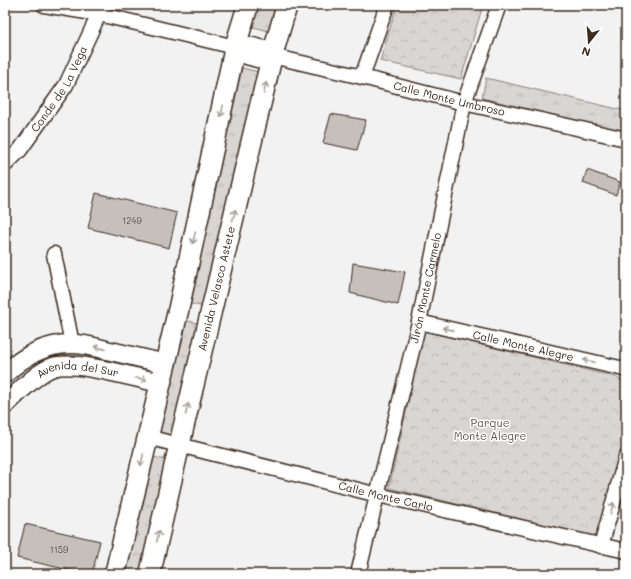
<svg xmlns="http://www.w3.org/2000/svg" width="631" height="579" font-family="Mali,sans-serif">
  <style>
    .grass { fill: url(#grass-tufts); stroke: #8a8078 }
    .forest { fill: url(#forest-crowns); stroke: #8a8078 }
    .building { fill: #c6c0bd; stroke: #3b2a1e }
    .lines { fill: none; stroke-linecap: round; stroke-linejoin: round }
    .minor-casing { stroke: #3b2a1e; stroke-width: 17 }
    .tertiary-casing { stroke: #3b2a1e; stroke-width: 21 }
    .secondary-casing { stroke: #3b2a1e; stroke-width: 23 }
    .minor { stroke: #fff; stroke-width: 14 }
    .tertiary { stroke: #fff; stroke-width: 18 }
    .secondary { stroke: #fff; stroke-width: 20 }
    .oneway { stroke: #a79f9a }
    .labels { text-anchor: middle; stroke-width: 3; stroke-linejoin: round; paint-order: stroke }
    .number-label { font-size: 9px; fill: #5e5046 }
    .street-label { font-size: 11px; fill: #3b2a1e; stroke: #fff }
    .park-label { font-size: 11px; fill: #62554b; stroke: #fff }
  </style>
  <defs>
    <pattern id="grass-tufts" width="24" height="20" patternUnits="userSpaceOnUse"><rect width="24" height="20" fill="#d8d5d2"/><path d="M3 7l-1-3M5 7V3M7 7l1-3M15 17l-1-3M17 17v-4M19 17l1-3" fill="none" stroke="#bab7b4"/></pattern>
    <pattern id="forest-crowns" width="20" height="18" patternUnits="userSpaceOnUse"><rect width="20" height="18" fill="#d8d5d2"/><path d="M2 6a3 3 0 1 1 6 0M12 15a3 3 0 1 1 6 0" fill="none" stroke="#bab7b4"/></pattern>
  </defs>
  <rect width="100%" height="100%" fill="#f3f2f2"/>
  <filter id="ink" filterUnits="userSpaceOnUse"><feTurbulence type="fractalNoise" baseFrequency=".025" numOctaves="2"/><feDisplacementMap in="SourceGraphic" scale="8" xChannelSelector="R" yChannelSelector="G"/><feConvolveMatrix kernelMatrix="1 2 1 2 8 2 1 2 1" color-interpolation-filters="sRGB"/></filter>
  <g filter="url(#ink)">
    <g class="grass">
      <path d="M256,5H276L269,31L250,26Z"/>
      <path d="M242,68L259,72L205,307L187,303Z"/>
      <path d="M486,78L626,111V132L482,98Z"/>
      <path d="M184,320L202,324L173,441L154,436Z"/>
      <path d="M153,457L171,461L144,574H125Z"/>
    </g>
    <g class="forest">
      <path d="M397,5H483L461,79L380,61Z"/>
      <path d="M424,331L616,377L626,384V434L597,537L389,488Z"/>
    </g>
    <g class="building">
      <path d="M331,114L366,120L357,150L323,143Z"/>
      <path d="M587,170L620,182L616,195L583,183Z"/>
      <path d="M96,193L177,213L169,248L88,228Z"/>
      <path d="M353,263L405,272L398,305L350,293Z"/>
      <path d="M25,524L100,541L92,574H86L17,558Z"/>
    </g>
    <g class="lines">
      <defs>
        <g id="minor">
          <path id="s1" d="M44,5L99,14L235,47L245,43L265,48L272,56L362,77L464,103L626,139"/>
          <path d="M235,47L243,56L261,61L272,56"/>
          <path d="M362,77L387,5"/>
          <path id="s2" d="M5,165L20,150L66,85L99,14L101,5"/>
          <path d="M54,254L72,344"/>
          <path id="s3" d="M419,322L624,369L626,371"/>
          <path id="s4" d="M147,437L378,495L626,551"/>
          <path d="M601,546L626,457"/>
          <path id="s5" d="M358,574L419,322L464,103L499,5"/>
        </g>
        <g id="tertiary">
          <path d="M5,374C23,356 47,343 73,344C87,344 101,349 115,352C132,356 149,360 166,364"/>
          <path id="s6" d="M5,405C17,394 37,372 53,367C77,360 135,378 161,383"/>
        </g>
        <g id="secondary">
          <path d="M115,574L179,307L235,47L248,5"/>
          <path id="s7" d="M150,574L183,429L272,56L287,5"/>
        </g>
      </defs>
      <use href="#minor" class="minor-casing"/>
      <use href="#tertiary" class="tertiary-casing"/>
      <use href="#secondary" class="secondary-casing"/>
      <use href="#minor" class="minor"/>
      <use href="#tertiary" class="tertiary"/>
      <use href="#secondary" class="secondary"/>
    </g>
    <defs><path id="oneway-shaft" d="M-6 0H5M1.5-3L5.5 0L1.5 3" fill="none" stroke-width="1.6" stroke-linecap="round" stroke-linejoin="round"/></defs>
    <g class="oneway">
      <use href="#oneway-shaft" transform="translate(265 88) rotate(-76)"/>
      <use href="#oneway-shaft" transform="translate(222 111) rotate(102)"/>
      <use href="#oneway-shaft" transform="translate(234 215) rotate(-76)"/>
      <use href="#oneway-shaft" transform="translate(194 238) rotate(102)"/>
      <use href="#oneway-shaft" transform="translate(448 329) rotate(-167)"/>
      <use href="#oneway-shaft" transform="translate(100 348) rotate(-167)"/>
      <use href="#oneway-shaft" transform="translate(589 361) rotate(-167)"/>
      <use href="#oneway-shaft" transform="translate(141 379) rotate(12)"/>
      <use href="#oneway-shaft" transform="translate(187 409) rotate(-76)"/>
      <use href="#oneway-shaft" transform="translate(142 460) rotate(103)"/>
      <use href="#oneway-shaft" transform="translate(612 508) rotate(-74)"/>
      <use href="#oneway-shaft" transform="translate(158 536) rotate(-77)"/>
    </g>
  </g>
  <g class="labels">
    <g class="number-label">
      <text x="132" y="224">1249</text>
      <text x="59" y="553">1159</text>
    </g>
    <g class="street-label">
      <text dy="4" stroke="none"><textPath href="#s2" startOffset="94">Conde de La Vega</textPath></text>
      <text dy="4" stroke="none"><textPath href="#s1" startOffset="420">Calle Monte Umbroso</textPath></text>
      <text dy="4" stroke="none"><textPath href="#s5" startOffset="294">Jirón Monte Carmelo</textPath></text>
      <text dy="4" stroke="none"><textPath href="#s7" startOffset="293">Avenida Velasco Astete</textPath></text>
      <text dy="4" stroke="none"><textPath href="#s3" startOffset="107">Calle Monte Alegre</textPath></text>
      <text dy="4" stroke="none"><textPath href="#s6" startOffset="86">Avenida del Sur</textPath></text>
      <text dy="4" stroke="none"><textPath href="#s4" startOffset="246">Calle Monte Carlo</textPath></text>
    </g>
    <g class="park-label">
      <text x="490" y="427">Parque<tspan x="490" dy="13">Monte Alegre</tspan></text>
    </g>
  </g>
  <rect width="631" height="579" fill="none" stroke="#fff" stroke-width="20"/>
  <rect x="10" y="10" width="611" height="559" fill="none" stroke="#3b2a1e" stroke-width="1.5" filter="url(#ink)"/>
  <g transform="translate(589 42) rotate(197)" stroke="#ffffff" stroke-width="3" paint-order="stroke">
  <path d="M0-3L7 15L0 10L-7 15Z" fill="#3b2a1e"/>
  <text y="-6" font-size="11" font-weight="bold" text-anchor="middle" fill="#3b2a1e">N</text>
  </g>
</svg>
